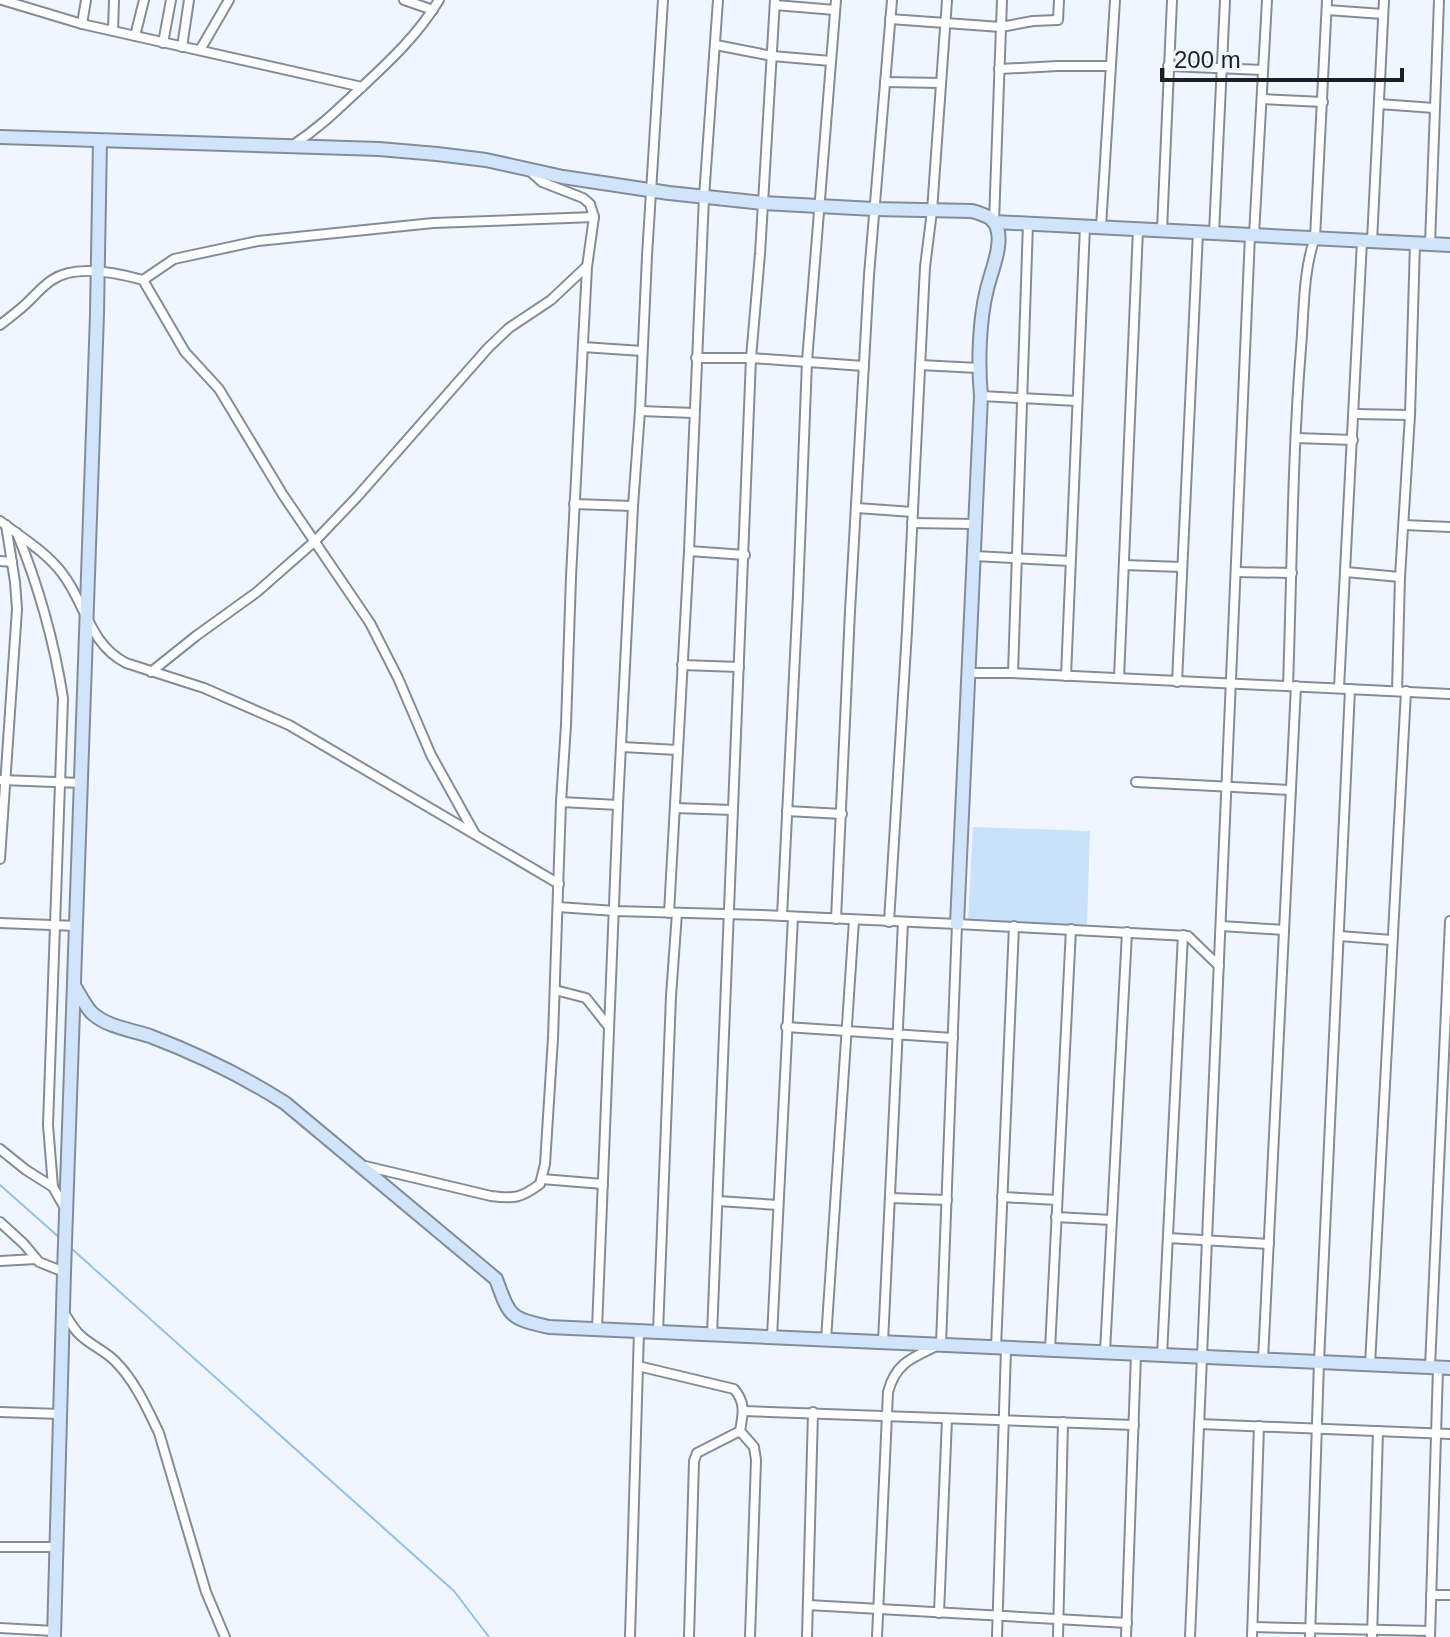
<svg xmlns="http://www.w3.org/2000/svg" width="1450" height="1637" font-family="Helvetica,sans-serif">
  <style>
    .garden { fill: #cae1fb }
    .lines { fill: none; stroke-linecap: round; stroke-linejoin: round }
    .stream { stroke: #93bff1; stroke-width: 2 }
    .street-casing { stroke: #838d9a; stroke-width: 12 }
    .secondary-casing { stroke: #838d9a; stroke-width: 16 }
    .street { stroke: #fff; stroke-width: 8 }
    .secondary { stroke: #d0e5fa; stroke-width: 12 }
  </style>
  <rect width="100%" height="100%" fill="#eff6ff"/>
  <path class="garden" d="M973,827L1090,831L1087,925L968,920Z"/>
  <g class="lines">
    <g class="stream">
      <path d="M0,1185L61,1239"/>
      <path d="M72,1249L454,1591L489,1637"/>
    </g>
    <defs>
      <g id="street">
        <path d="M2,0L82,24L362,87"/>
        <path d="M404,0L433,10"/>
        <path d="M775,5L835,10"/>
        <path d="M1327,10L1383,14"/>
        <path d="M890,19L1001,27L1002,0"/>
        <path d="M82,24L86,0"/>
        <path d="M113,31L114,0"/>
        <path d="M135,36L144,0"/>
        <path d="M163,43L171,0"/>
        <path d="M716,45L772,56L831,61"/>
        <path d="M182,47L189,0"/>
        <path d="M200,50L229,0"/>
        <path d="M1168,66L1263,70"/>
        <path d="M999,69L1058,66H1110"/>
        <path d="M885,82L941,83"/>
        <path d="M1262,99L1323,102"/>
        <path d="M1379,104L1434,108"/>
        <path d="M293,145C322,126 340,107 365,84C393,58 419,33 439,0"/>
        <path d="M994,222L1001,27L1033,21L1058,20L1059,0"/>
        <path d="M1101,227L1115,0"/>
        <path d="M1162,230L1172,0"/>
        <path d="M1214,233L1225,0"/>
        <path d="M1254,235L1267,0"/>
        <path d="M1372,241L1384,0"/>
        <path d="M1430,244L1439,0"/>
        <path d="M143,280L174,259L258,241L433,223L594,217"/>
        <path d="M0,325C10,317 20,310 29,301C36,294 43,286 52,280C75,264 118,273 143,280L185,352L219,389L283,495L370,623L398,678L431,755L475,834"/>
        <path d="M583,347L642,351"/>
        <path d="M696,358H751L864,366"/>
        <path d="M920,365L978,368"/>
        <path d="M981,396L1077,401"/>
        <path d="M640,411L694,413"/>
        <path d="M1354,414L1410,415"/>
        <path d="M1296,438L1353,440"/>
        <path d="M574,504L633,506"/>
        <path d="M857,508L913,512"/>
        <path d="M0,521C21,537 46,552 62,573C86,604 89,644 126,663L204,688L289,725L559,884"/>
        <path d="M912,523L976,524"/>
        <path d="M1404,525L1450,527"/>
        <path d="M17,533C39,587 54,641 63,698L48,1125L53,1187L66,1210"/>
        <path d="M689,551L745,555"/>
        <path d="M974,556L1070,561"/>
        <path d="M0,561L12,562"/>
        <path d="M1124,565L1182,567"/>
        <path d="M1236,572L1292,573"/>
        <path d="M1346,572L1400,577"/>
        <path d="M682,665L739,667"/>
        <path d="M151,672L196,636L257,592L315,541L357,497L488,348L509,328L551,300L586,267"/>
        <path d="M968,673H1013L1450,694"/>
        <path d="M1013,673L1028,223"/>
        <path d="M1066,676L1085,226"/>
        <path d="M1119,678L1138,229"/>
        <path d="M1177,682L1198,232"/>
        <path d="M1288,686C1292,573 1292,460 1301,348C1304,313 1303,270 1315,238L1327,0"/>
        <path d="M1339,688L1362,241"/>
        <path d="M1397,691L1400,577L1410,415L1415,243"/>
        <path d="M622,747L678,750"/>
        <path d="M1,780L82,783"/>
        <path d="M1136,782L1291,790"/>
        <path d="M561,802L618,805"/>
        <path d="M675,808L733,810"/>
        <path d="M787,811L842,814"/>
        <path d="M0,859L17,609L15,582L6,525"/>
        <path d="M558,907L615,911L762,915L957,924L1188,936L1219,966"/>
        <path d="M669,913L689,551L704,197L718,0"/>
        <path d="M782,916L798,595L807,361L836,0"/>
        <path d="M836,919L850,611L869,275L892,0"/>
        <path d="M889,922L907,631L925,267L932,211L947,0"/>
        <path d="M0,923L77,926"/>
        <path d="M1221,926L1284,930"/>
        <path d="M1339,936L1392,940"/>
        <path d="M555,990L586,998L609,1027"/>
        <path d="M786,1027L953,1038"/>
        <path d="M0,1149L26,1170L53,1187"/>
        <path d="M365,1166L491,1196C515,1199 521,1198 540,1184L545,1164L553,1038L561,802L566,725L571,577L579,420L587,267L594,217L590,204L583,198L542,182L531,172"/>
        <path d="M542,1179L603,1184"/>
        <path d="M1002,1197L1057,1200"/>
        <path d="M890,1198L947,1200"/>
        <path d="M718,1201L778,1205"/>
        <path d="M1056,1217L1112,1220"/>
        <path d="M0,1222L24,1244L39,1262L64,1272"/>
        <path d="M1168,1238L1269,1244"/>
        <path d="M0,1261L36,1259"/>
        <path d="M64,1313C69,1320 73,1328 79,1334C90,1345 104,1350 115,1361C135,1381 147,1408 159,1433L206,1592L225,1637"/>
        <path d="M597,1329L618,805L633,506L640,411L647,256L663,0"/>
        <path d="M658,1332L671,996L677,913"/>
        <path d="M712,1335L751,358L760,254L775,0"/>
        <path d="M772,1337L793,917"/>
        <path d="M826,1340L854,920"/>
        <path d="M883,1342L903,922"/>
        <path d="M996,1347L1014,926"/>
        <path d="M1050,1350L1071,929"/>
        <path d="M1105,1352L1127,932"/>
        <path d="M1162,1355L1183,935"/>
        <path d="M1263,1360L1296,686"/>
        <path d="M1370,1365L1406,691"/>
        <path d="M638,1366L734,1389C746,1403 743,1413 740,1431L697,1453L694,1461L689,1637"/>
        <path d="M1430,1367L1450,921"/>
        <path d="M744,1411L1134,1425"/>
        <path d="M0,1412L61,1414"/>
        <path d="M1199,1424L1450,1434"/>
        <path d="M740,1431L754,1447L756,1460L750,1637"/>
        <path d="M0,1547H57"/>
        <path d="M1431,1595H1450"/>
        <path d="M808,1605L1127,1623"/>
        <path d="M939,1613L947,1419"/>
        <path d="M1253,1627L1430,1631"/>
        <path d="M0,1628L54,1631"/>
        <path d="M630,1637L639,1331"/>
        <path d="M807,1637L813,1412"/>
        <path d="M877,1637L888,1392C896,1361 915,1357 941,1344L957,924"/>
        <path d="M997,1637L1006,1348"/>
        <path d="M1058,1637L1063,1422"/>
        <path d="M1126,1637L1136,1354"/>
        <path d="M1190,1637L1250,235"/>
        <path d="M1252,1637L1259,1426"/>
        <path d="M1310,1637L1319,1362L1350,689"/>
        <path d="M1372,1637L1378,1431"/>
        <path d="M1430,1637L1438,1368"/>
      </g>
      <g id="secondary">
        <path d="M0,137L379,149L437,154L486,160L563,177L669,193L763,203L874,209L972,211C982,214 994,217 997,228C1003,245 991,272 987,289C979,321 978,364 981,396L957,924"/>
        <path d="M994,222L1450,245"/>
        <path d="M75,987C80,995 85,1006 92,1013C107,1027 132,1030 150,1036C197,1054 243,1076 285,1103L496,1279C510,1317 509,1318 549,1327L1450,1368"/>
        <path d="M54,1637L64,1272L97,314L100,141"/>
      </g>
    </defs>
    <use href="#street" class="street-casing"/>
    <use href="#secondary" class="secondary-casing"/>
    <use href="#street" class="street"/>
    <use href="#secondary" class="secondary"/>
  </g>
  <path d="M1162 68v12h240v-12" fill="none" stroke="#1d2126" stroke-width="4"/>
  <text x="1174" y="68" font-size="24" fill="#1d2126" stroke="#eff6ff" stroke-width="6" paint-order="stroke">200 m</text>
</svg>
